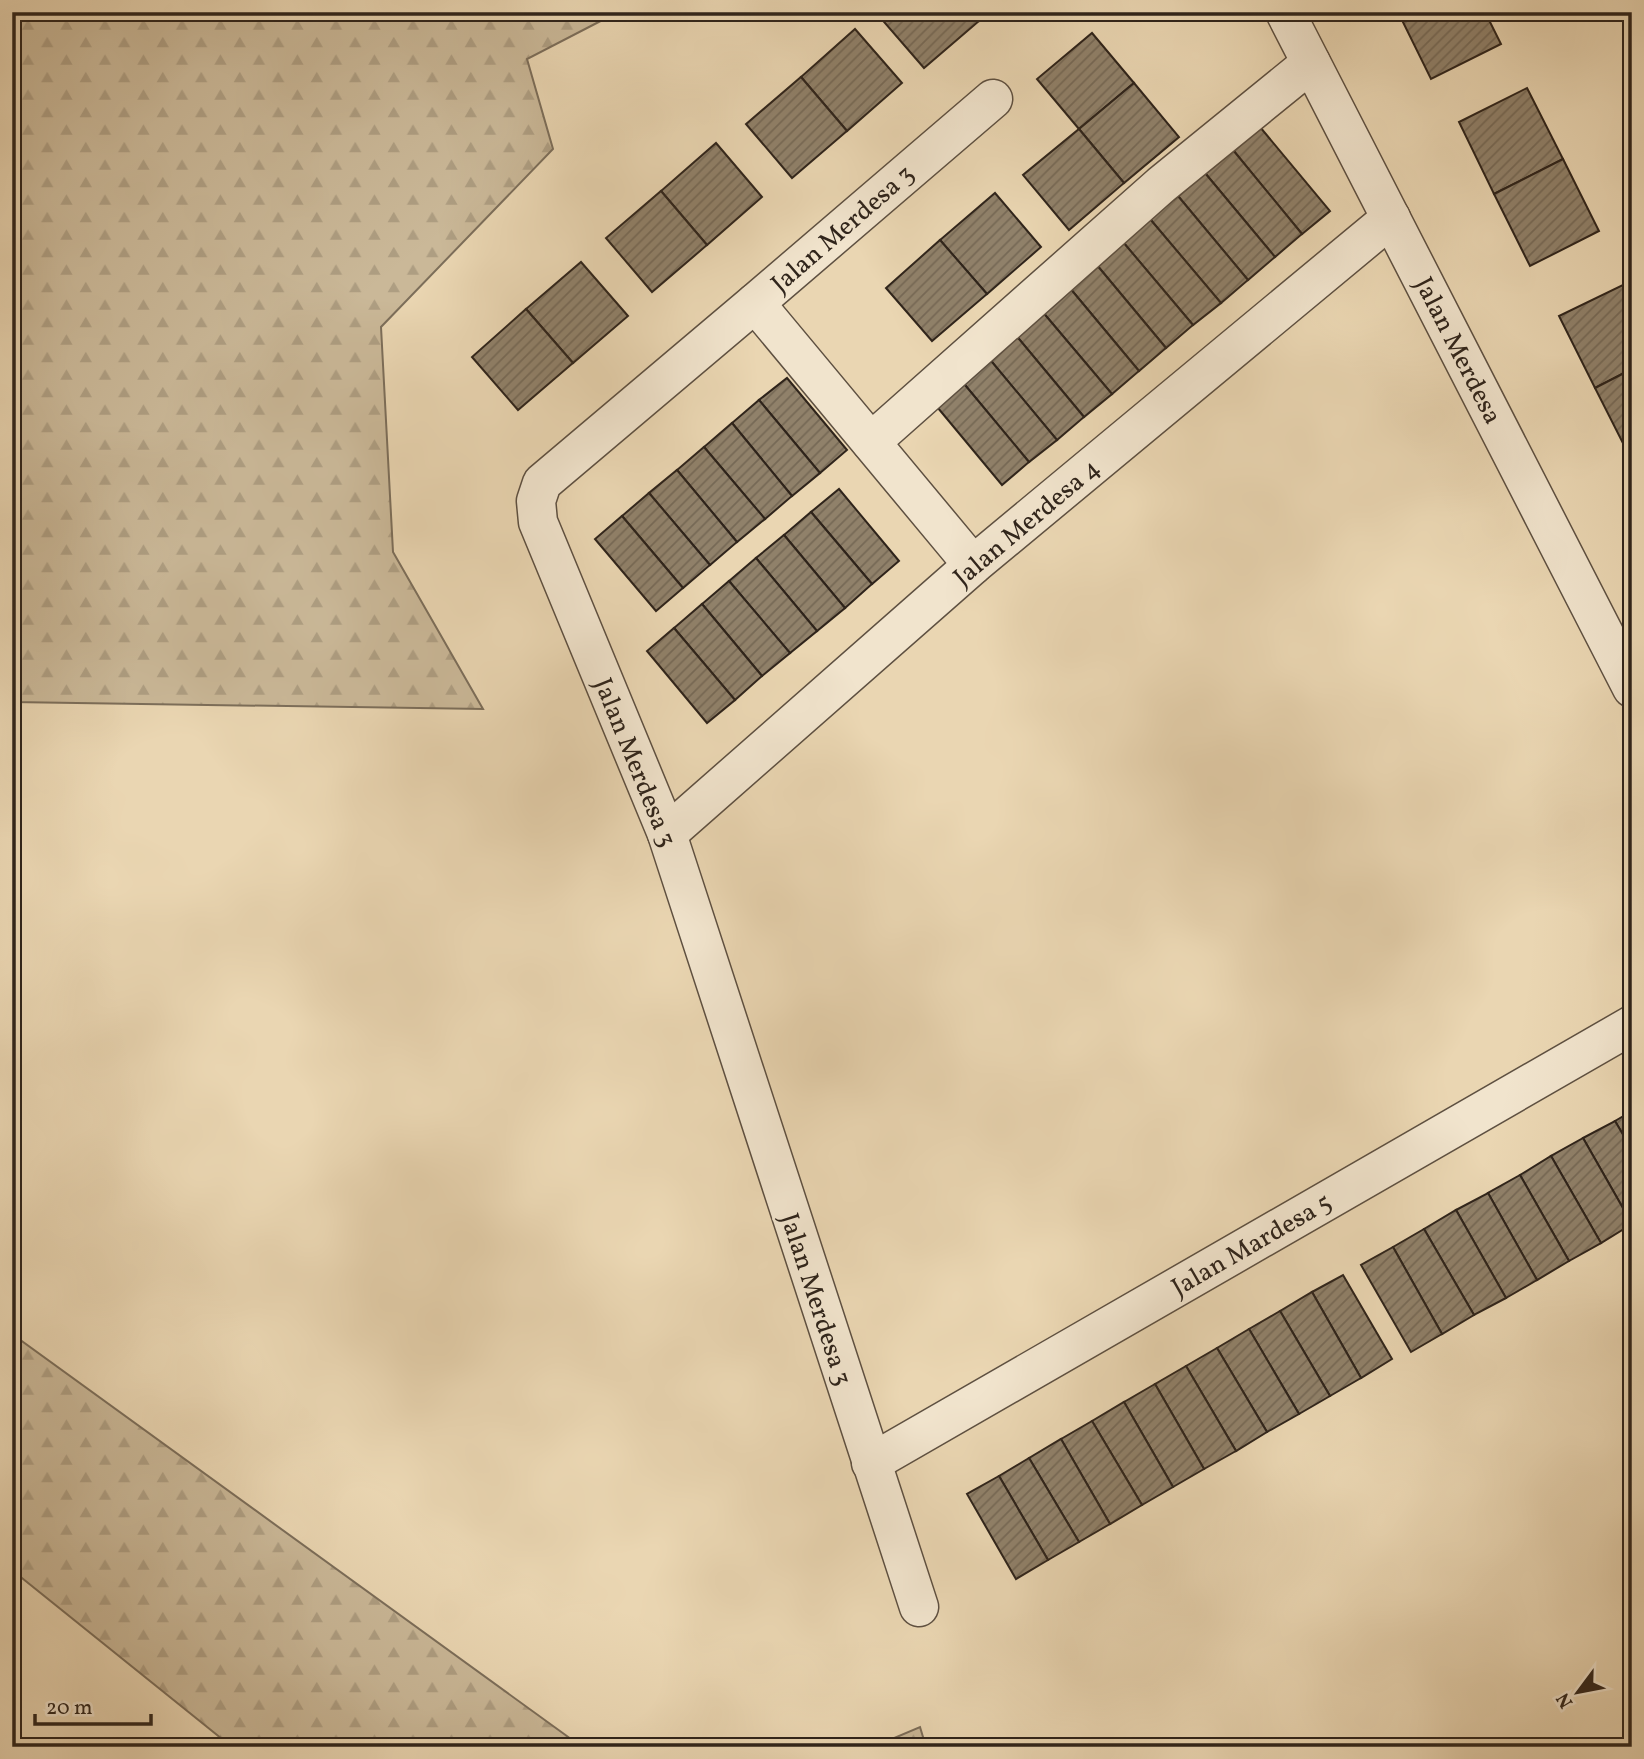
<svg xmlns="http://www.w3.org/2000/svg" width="1644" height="1759" font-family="Vollkorn,serif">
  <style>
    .forest { fill: url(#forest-firs); stroke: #7c6e5a; stroke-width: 2 }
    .building { fill: url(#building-hatch); stroke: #2f241b; stroke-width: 2 }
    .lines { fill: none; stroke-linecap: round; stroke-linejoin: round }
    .minor-casing { stroke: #5e5041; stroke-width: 41 }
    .minor { stroke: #f1e4cd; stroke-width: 38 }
    .labels { text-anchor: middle; stroke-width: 5; stroke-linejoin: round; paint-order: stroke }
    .street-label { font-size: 26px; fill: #2f241b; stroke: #f1e4cd }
  </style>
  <defs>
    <pattern id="forest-firs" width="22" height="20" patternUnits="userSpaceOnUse" patternTransform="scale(1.75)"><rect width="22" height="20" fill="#cab898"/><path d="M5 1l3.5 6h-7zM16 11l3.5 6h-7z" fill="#ae9e82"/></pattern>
    <pattern id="building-hatch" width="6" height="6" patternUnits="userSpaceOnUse" patternTransform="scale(1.75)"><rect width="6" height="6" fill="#90816a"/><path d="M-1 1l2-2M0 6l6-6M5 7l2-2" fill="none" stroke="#766956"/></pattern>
  </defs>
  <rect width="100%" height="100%" fill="#ead6b2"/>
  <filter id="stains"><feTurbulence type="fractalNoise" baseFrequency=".00286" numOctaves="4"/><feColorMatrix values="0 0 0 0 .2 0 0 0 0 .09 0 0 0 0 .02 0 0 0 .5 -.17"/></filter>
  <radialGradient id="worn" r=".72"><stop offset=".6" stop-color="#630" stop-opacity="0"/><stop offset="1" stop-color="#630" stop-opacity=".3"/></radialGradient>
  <g class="forest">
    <path d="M12,12H618L527,59L553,149L381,327L393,552L483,709L12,702Z"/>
    <path d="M12,1335V1334L582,1747H232L12,1570Z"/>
    <path d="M920,1727L926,1747H873Z"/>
  </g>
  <g class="building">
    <path d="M880,12H971L979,21L924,68L878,15Z"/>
    <path d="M971,12H988L979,21Z"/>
    <path d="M1398,12H1485L1501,44L1431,79Z"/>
    <path d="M855,29L902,83L847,131L801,77Z"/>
    <path d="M1092,33L1134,83L1079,129L1037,79Z"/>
    <path d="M801,77L847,131L792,178L746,124Z"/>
    <path d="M1134,83L1179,137L1124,183L1079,129Z"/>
    <path d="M1527,88L1563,159L1494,194L1459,122Z"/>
    <path d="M1260,127L1330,211L1302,234L1233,150Z"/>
    <path d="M1079,129L1124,183L1069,230L1023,175Z"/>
    <path d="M716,143L762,197L707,245L661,191Z"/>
    <path d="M1233,150L1302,234L1275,257L1205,173Z"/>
    <path d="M1563,159L1599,231L1530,266L1494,194Z"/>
    <path d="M1205,173L1275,257L1248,280L1178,196Z"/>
    <path d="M661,191L707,245L652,292L606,238Z"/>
    <path d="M995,193L1041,247L987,294L940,240Z"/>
    <path d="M1178,196L1248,280L1221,303L1150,219Z"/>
    <path d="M1150,219L1221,303L1193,325L1123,242Z"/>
    <path d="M940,240L987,294L932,341L886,288Z"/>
    <path d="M1123,242L1193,325L1166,348L1096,264Z"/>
    <path d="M581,262L628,316L573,363L526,309Z"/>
    <path d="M1096,264L1166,348L1139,371L1069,287Z"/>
    <path d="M1629,282L1632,288V369L1595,388L1559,316Z"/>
    <path d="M1069,287L1139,371L1112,394L1041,310Z"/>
    <path d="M526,309L573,363L518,410L472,357Z"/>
    <path d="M1041,310L1112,394L1084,417L1014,333Z"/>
    <path d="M1014,333L1084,417L1057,440L987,356Z"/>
    <path d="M987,356L1057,440L1029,462L960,379Z"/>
    <path d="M1632,369V459H1631L1595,388Z"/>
    <path d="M787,378L847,450L820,473L759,400Z"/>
    <path d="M960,379L1029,462L1002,485L933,402Z"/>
    <path d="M759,400L820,473L792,496L732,423Z"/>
    <path d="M732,423L792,496L765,519L704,447Z"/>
    <path d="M704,447L765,519L737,542L677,470Z"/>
    <path d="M677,470L737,542L710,565L649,493Z"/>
    <path d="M839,489L899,561L872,584L811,512Z"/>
    <path d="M649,493L710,565L683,588L622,516Z"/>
    <path d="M811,512L872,584L845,608L784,535Z"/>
    <path d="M622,516L683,588L656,611L595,539Z"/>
    <path d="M784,535L845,608L817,631L756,558Z"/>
    <path d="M756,558L817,631L790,653L729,581Z"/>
    <path d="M729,581L790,653L762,676L702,604Z"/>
    <path d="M702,604L762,676L735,700L674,628Z"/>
    <path d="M674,628L735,700L707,723L647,651Z"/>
    <path d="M1632,1111V1150L1615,1121Z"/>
    <path d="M1615,1121L1632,1150V1224L1583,1138Z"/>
    <path d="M1583,1138L1632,1224L1601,1243L1551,1156Z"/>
    <path d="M1551,1156L1601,1243L1569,1261L1520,1175Z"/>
    <path d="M1520,1175L1569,1261L1537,1280L1488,1193Z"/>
    <path d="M1488,1193L1537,1280L1506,1298L1456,1210Z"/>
    <path d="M1456,1210L1506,1298L1474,1315L1424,1229Z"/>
    <path d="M1424,1229L1474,1315L1442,1334L1393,1247Z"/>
    <path d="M1393,1247L1442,1334L1411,1352L1361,1265Z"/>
    <path d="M1343,1275L1392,1359L1361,1378L1312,1292Z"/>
    <path d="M1312,1292L1361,1378L1330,1396L1280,1311Z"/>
    <path d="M1280,1311L1330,1396L1299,1414L1249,1329Z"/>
    <path d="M1249,1329L1299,1414L1267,1432L1217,1348Z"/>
    <path d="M1217,1348L1267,1432L1236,1451L1186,1366Z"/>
    <path d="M1186,1366L1236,1451L1204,1469L1155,1384Z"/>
    <path d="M1155,1384L1204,1469L1173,1487L1124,1402Z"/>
    <path d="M1124,1402L1173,1487L1142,1505L1092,1421Z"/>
    <path d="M1092,1421L1142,1505L1110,1524L1061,1439Z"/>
    <path d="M1061,1439L1110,1524L1079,1542L1029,1458Z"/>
    <path d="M1029,1458L1079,1542L1048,1560L999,1476Z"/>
    <path d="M999,1476L1048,1560L1016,1579L967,1494Z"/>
  </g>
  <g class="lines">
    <defs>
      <g id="minor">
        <path d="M1285,12L1632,688"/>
        <path d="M755,303L973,565"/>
        <path d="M871,442L1161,185L1311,63"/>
        <path d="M667,834L973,565L1391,218"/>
        <path d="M871,1463L1632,1025"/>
        <path d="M919,1607L667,834L538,522L536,501L542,483L755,303L993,99"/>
      </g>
    </defs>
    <use href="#minor" class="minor-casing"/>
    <use href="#minor" class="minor"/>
  </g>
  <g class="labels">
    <g class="street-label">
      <text transform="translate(842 228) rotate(-41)" y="9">Jalan Merdesa 3</text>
      <text transform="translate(1459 350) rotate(63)" y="9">Jalan Merdesa</text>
      <text transform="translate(1026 522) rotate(-40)" y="9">Jalan Merdesa 4</text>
      <text transform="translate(636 762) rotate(68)" y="9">Jalan Merdesa 3</text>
      <text transform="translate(1251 1244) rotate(-30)" y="9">Jalan Mardesa 5</text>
      <text transform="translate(817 1299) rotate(72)" y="9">Jalan Merdesa 3</text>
    </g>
  </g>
  <rect width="1644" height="1759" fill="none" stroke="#ead6b2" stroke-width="42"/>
  <rect x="14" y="14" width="1616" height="1731" fill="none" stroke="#2f241b" stroke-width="3.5"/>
  <rect x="21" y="21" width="1602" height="1717" fill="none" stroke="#2f241b" stroke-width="2"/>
  <g transform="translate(1578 1692) rotate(238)" stroke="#f1e4cd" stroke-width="5" paint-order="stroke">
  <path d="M0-5L12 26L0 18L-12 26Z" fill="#2f241b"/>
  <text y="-10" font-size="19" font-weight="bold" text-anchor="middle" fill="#2f241b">N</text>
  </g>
  <path d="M35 1714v10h116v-10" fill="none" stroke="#2f241b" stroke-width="3.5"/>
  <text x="46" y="1714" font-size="21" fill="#2f241b" stroke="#f1e4cd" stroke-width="5" paint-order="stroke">20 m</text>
  <rect width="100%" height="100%" filter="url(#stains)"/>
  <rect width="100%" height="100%" fill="url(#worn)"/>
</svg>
